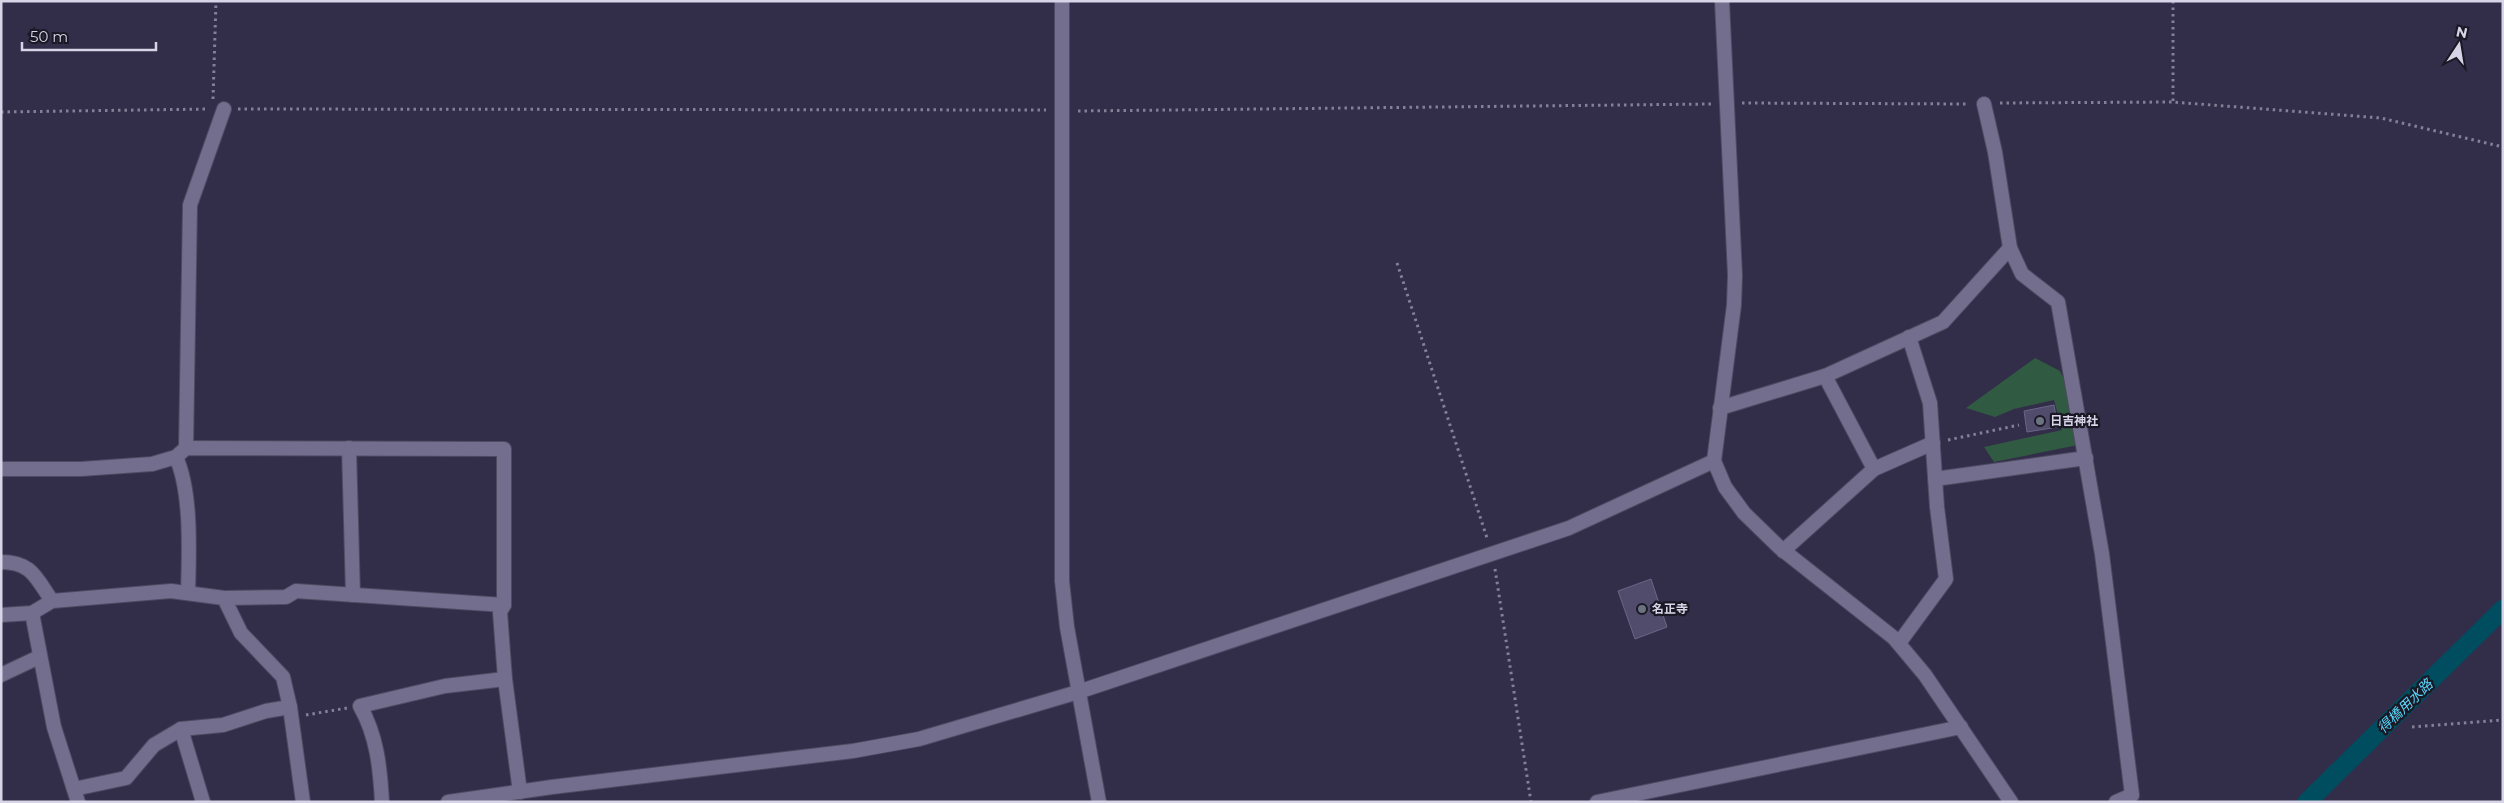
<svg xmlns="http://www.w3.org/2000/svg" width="2504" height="803" font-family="Montserrat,'Noto Sans JP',sans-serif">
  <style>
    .green { fill: #315a42 }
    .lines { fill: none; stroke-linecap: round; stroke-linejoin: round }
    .canal { stroke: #004d5f; stroke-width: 19 }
    .building { fill: #514c6b; stroke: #6a6686 }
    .minor-casing { stroke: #4f4a62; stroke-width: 16 }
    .tertiary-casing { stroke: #4f4a62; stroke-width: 16 }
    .path { stroke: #848097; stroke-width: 3; stroke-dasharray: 2.5 4; stroke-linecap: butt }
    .minor { stroke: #736e8e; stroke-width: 14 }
    .tertiary { stroke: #736e8e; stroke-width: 14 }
    .worship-dot { fill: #6b7280; stroke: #1a1824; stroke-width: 2 }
    .labels { text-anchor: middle; stroke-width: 4.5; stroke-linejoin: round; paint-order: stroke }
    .poi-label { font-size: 12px; font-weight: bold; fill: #d6d4e6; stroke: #1a1824; text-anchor: start }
    .water-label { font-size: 14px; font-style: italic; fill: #58d4f9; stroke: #1a1824 }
  </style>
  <rect width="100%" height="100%" fill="#322d49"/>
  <path class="green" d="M2035,358L2060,371L2067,385L2078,445L1994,462L1984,447L2062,430L2054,400L2014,409L1995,417L1966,408Z"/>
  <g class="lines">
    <path class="canal" d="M2307,802L2503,609"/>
  </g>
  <g class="building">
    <path d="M2054,405L2058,427L2027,432L2024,411Z"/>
    <path d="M1651,579L1667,627L1635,639L1618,591Z"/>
  </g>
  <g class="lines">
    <defs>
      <g id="minor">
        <path d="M1984,104L1995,152L2010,248L2022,274L2058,302L2102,554L2132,795L2116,802"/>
        <path d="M1825,376L1874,469"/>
        <path d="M1720,408L1825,376L1943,322L2010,248"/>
        <path d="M186,448L190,205L224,109"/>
        <path d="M349,448L353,595"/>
        <path d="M176,457C192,493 189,553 188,593"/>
        <path d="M1,469H81L152,464L176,457L186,448L504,449V605L500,612L505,679L520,792"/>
        <path d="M1935,479L2086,458"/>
        <path d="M1783,551L1874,469L1933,443"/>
        <path d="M1,562C32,562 36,578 52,601"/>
        <path d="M224,598L286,597L296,591L504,605"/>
        <path d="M32,613L54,727L78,802"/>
        <path d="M1,615L32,613L52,601L171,591L224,598L241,633L283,677L290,707L303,802"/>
        <path d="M1899,643L1946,579L1937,507L1930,403L1909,337"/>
        <path d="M1,675L39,657"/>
        <path d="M181,729L203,802"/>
        <path d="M74,789L126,778L154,745L181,729L223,725L266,711L290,707"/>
        <path d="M382,802C380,767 377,736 360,706L445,686L505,679"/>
        <path d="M448,802L552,787L853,751L919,739L1078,692L1569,528L1714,461"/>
        <path d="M1597,802L1961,727"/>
      </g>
      <g id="tertiary">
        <path d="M1062,1V581L1067,627L1099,802"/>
        <path d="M1722,1L1735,275L1734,305L1714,461L1725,487L1744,513L1779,547L1894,638L1925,675L2011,802"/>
      </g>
    </defs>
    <use href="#minor" class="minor-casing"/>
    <use href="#tertiary" class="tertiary-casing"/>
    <g class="path">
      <path d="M2173,1V102"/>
      <path d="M213,99L216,1"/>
      <path d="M1742,103L1969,104"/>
      <path d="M2000,103L2173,102L2381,118L2503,147"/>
      <path d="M238,109L1046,110"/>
      <path d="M1078,111L1711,104"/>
      <path d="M1,112L209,109"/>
      <path d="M1397,263L1488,541"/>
      <path d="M1948,440L2019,425"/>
      <path d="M1495,569L1531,802"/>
      <path d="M306,715L347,708"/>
      <path d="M2412,727L2503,720"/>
    </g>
    <use href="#minor" class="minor"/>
    <use href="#tertiary" class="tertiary"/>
  </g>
  <g class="worship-dot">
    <circle cx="2040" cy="421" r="5"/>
    <circle cx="1642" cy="609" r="5"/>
  </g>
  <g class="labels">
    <g class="poi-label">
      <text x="2050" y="425">日吉神社</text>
      <text x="1652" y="613">名正寺</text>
    </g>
    <g class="water-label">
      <text transform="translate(2405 706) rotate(-44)" y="5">得橋用水路</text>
    </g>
  </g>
  <rect width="2504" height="803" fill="none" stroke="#d6d4e6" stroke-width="5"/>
  <g transform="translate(2459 45) rotate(12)" stroke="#1a1824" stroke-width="4" paint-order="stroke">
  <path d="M0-4L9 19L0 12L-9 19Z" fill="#d6d4e6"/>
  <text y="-8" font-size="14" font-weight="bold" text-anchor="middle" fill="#d6d4e6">N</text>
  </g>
  <path d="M22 42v8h134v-8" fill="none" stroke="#d6d4e6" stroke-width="2.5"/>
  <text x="30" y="42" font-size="15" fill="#d6d4e6" stroke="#1a1824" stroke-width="4" paint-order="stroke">50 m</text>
</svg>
